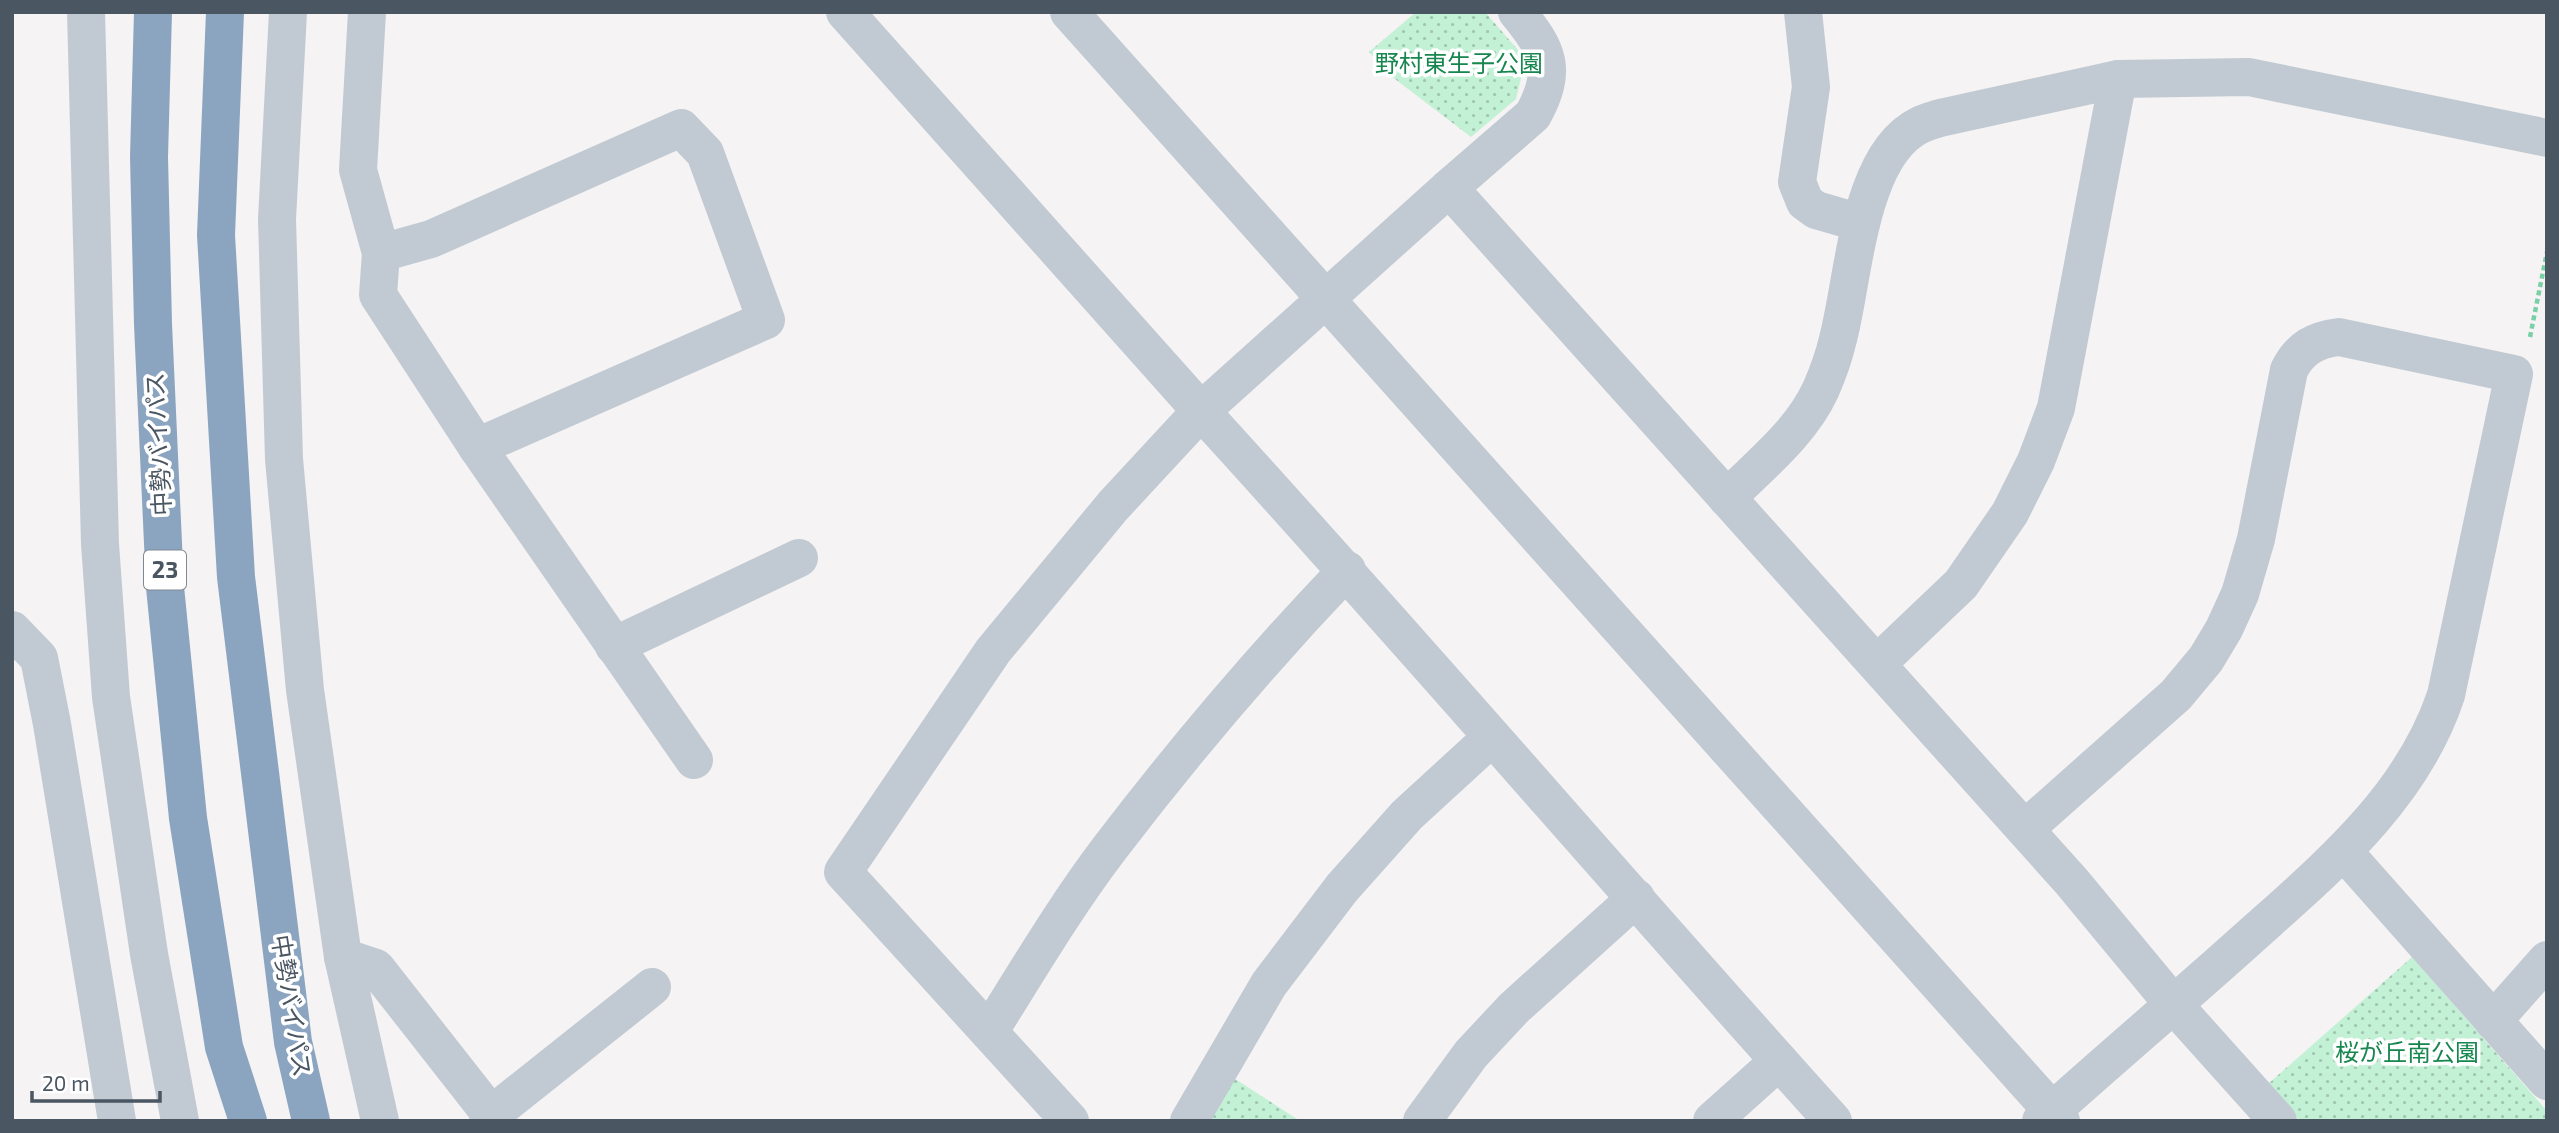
<svg xmlns="http://www.w3.org/2000/svg" width="2559" height="1133" font-family="'Exo 2','Noto Sans JP',sans-serif">
  <style>
    .park { fill: url(#park-dots) }
    .lines { fill: none; stroke-linecap: round; stroke-linejoin: round }
    .path { stroke: #7ad0a6; stroke-width: 4.5; stroke-dasharray: 5 3.5; stroke-linecap: butt }
    .minor { stroke: #c1cad2; stroke-width: 38 }
    .highway { stroke: #8ba5c1; stroke-width: 38 }
    .labels { text-anchor: middle; stroke-width: 7; stroke-linejoin: round; paint-order: stroke }
    .shield { fill: #fff; stroke: #808990; stroke-width: 2 }
    .shield-label { font-size: 23px; font-weight: bold; fill: #4a5661 }
    .park-label { font-size: 24px; fill: #17864f; stroke: #fff }
    .street-label { font-size: 24px; fill: #4a5661; stroke: #fff }
  </style>
  <defs>
    <pattern id="park-dots" width="8" height="8" patternUnits="userSpaceOnUse" patternTransform="scale(1.75)"><rect width="8" height="8" fill="#c3f1d5"/><path d="M2 2h.1M6 6h.1" fill="none" stroke="#a0c6b0" stroke-width="1.8" stroke-linecap="round"/></pattern>
  </defs>
  <rect width="100%" height="100%" fill="#f5f3f3"/>
  <g class="park">
    <path d="M1416,12H1485L1518,50L1523,70L1516,99L1471,137L1391,76L1369,52Z"/>
    <path d="M2412,957L2547,1111V1121H2300L2268,1084Z"/>
    <path d="M1229,1075L1300,1121H1205Z"/>
  </g>
  <g class="lines">
    <path class="path" d="M2530,337L2547,252"/>
    <g class="minor">
      <path d="M86,12L100,544L111,697L149,954L180,1121"/>
      <path d="M288,12L277,219L284,459L305,690L343,957L380,1121"/>
      <path d="M367,12L358,170L381,253L378,295L477,447L694,760"/>
      <path d="M845,12L1201,411L1449,188L1533,115C1558,69 1548,50 1517,12"/>
      <path d="M1069,12L2061,1121"/>
      <path d="M1803,12L1811,87L1797,182L1805,202L1816,210L1861,223"/>
      <path d="M1449,188L2072,882L2174,1005L2278,1121"/>
      <path d="M381,253L431,239L681,128L705,153L766,320L477,447"/>
      <path d="M1727,498C1761,464 1801,433 1821,389C1828,373 1834,356 1838,339C1854,279 1858,155 1920,125C1926,122 1934,120 1940,118L2118,79L2249,77L2547,138"/>
      <path d="M12,630L39,658L52,724L117,1121"/>
      <path d="M614,646L799,558"/>
      <path d="M1877,664L1961,584L2010,513L2036,461L2056,408L2118,79"/>
      <path d="M2025,829L2176,695L2206,659L2224,629L2240,594L2256,539L2289,370C2300,348 2315,340 2339,337L2514,374L2446,695C2412,797 2329,866 2252,935C2182,998 2111,1058 2041,1121"/>
      <path d="M2344,852L2547,1081"/>
      <path d="M343,957L376,968L496,1121"/>
      <path d="M2493,1021L2547,960"/>
      <path d="M989,1032C1028,970 1065,907 1109,849C1183,752 1263,658 1347,570"/>
      <path d="M488,1121L491,1115L652,987"/>
      <path d="M1070,1121L843,872L993,651L1113,506L1201,411C1415,645 1621,886 1833,1121"/>
      <path d="M1189,1121L1269,984L1342,888L1407,815L1491,738"/>
      <path d="M1422,1121L1471,1054L1514,1008L1636,898"/>
      <path d="M1712,1121L1779,1061"/>
    </g>
    <g class="highway">
      <path d="M153,12L149,157L153,324L165,587L188,818L224,1047L248,1121"/>
      <path d="M225,12L216,235L236,577L293,1042L311,1121"/>
    </g>
  </g>
  <g class="labels">
    <rect class="shield" x="144" y="550.5" width="42" height="39" rx="5"/>
    <g class="shield-label">
      <text x="165" y="578">23</text>
    </g>
    <g class="park-label">
      <text x="1459" y="72">野村東生子公園</text>
      <text x="2407" y="1061">桜が丘南公園</text>
    </g>
    <g class="street-label">
      <text transform="translate(159 444) rotate(-93)" y="8">中勢バイパス</text>
      <text transform="translate(291 1006) rotate(81)" y="8">中勢バイパス</text>
    </g>
  </g>
  <rect width="2559" height="1133" fill="none" stroke="#4a5661" stroke-width="28"/>
  <path d="M32 1091v10h128v-10" fill="none" stroke="#4a5661" stroke-width="3.5"/>
  <text x="42" y="1091" font-size="21" fill="#4a5661" stroke="#ffffff" stroke-width="5" paint-order="stroke">20 m</text>
</svg>
